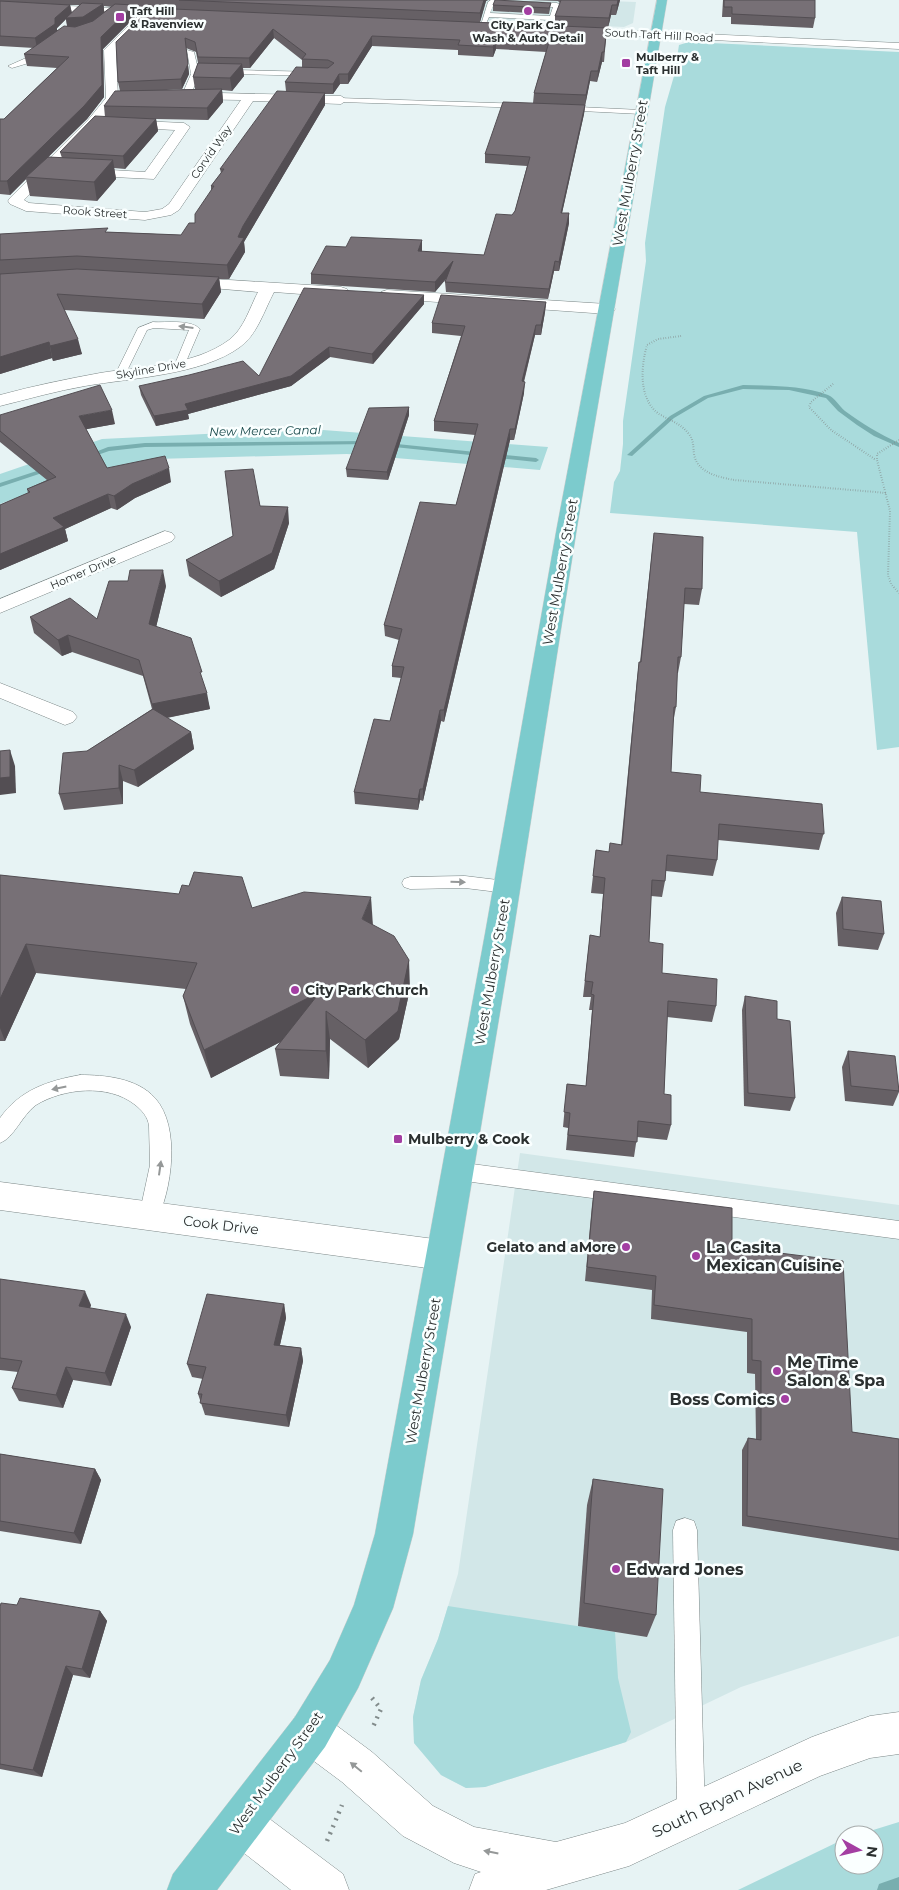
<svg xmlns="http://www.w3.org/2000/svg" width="899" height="1890" font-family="Montserrat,sans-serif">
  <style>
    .built { fill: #d2e7e8 }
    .green { fill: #a9dbdc }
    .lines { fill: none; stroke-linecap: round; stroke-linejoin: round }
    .stream { fill: #78aeaf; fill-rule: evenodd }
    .service-casing { stroke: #7c8787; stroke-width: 1 }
    .minor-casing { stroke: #7c8787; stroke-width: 1 }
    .secondary-casing { stroke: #7c8787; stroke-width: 1 }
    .primary-casing { stroke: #cccdcd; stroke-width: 1 }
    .path-far1 { stroke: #838c8c; stroke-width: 2; stroke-dasharray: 0.5 2; stroke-linecap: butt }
    .path { stroke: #838c8c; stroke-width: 4.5; stroke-dasharray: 2 5.5; stroke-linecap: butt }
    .service { fill: #fff; fill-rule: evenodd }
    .minor { fill: #fff; fill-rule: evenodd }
    .secondary { fill: #fff; fill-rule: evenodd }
    .primary { fill: #7ccbcd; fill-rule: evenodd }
    .wall { fill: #666065; fill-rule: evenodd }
    .shaded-wall { fill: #534e53 }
    .building { fill: #777076; stroke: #534e53 }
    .oneway { fill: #959898 }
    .poi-dot { fill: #a33ea2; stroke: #faffff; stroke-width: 2 }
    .labels { text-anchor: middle; stroke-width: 5; stroke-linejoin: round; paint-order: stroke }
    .far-poi-label { font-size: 11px; font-weight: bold; fill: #2b3030; stroke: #faffff; text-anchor: start }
    .far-street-label { font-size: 11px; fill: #2b3030; stroke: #faffff }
    .far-water-label { font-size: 12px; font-style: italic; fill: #17484a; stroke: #faffff }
    .street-label { font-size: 14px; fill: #2b3030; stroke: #faffff }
    .poi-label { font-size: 14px; font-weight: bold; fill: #2b3030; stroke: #faffff; text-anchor: start }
    .near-poi-label { font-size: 16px; font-weight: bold; fill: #2b3030; stroke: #faffff; text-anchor: start }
    .near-street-label { font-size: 16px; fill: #2b3030; stroke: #faffff }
  </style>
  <rect width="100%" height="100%" fill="#e7f3f4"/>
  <g class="built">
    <path d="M325,0H581L636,2L633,23L624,27L316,13Z"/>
    <path d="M520,1153L899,1205V1636L741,1687L626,1742L485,1787L466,1788L441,1775L414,1743L413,1717L421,1680L438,1639L458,1574Z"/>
  </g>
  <g class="green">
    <path d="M689,42L899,52V747L877,750L857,532L610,513L614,482L620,471L623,444V421L646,261L645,243L665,107L674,76L679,45Z"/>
    <path d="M310,429L548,447L540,470L347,454L155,459L82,473L0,504V474L102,439Z"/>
    <path d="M448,1606L615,1632L618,1678L631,1732L626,1742L485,1787L466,1788L441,1775L414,1743L413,1717L421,1680L438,1639Z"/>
    <path d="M899,1822V1890H738L844,1839V1865H874V1835H857Z"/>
  </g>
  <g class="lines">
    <g class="stream">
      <path d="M743,385C771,386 801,385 828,395C835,398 839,406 845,411C863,424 879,434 899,443V447L874,436L857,425L838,411L826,398L789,390L743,389L708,398L674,418L632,456L627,455L670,416L704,396Z"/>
      <path d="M368,441L371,443L370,444L145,447L109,451L86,459L83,457L108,447L145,443Z"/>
      <path d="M387,443L536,458L539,460L536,462L385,446V444Z"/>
      <path d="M49,467L52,469L51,470L0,487V483Z"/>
      <path d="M899,1877V1890H877L879,1884Z"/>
    </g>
    <defs>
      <g id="service">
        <path d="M491,0L557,3L560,5L551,31L545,30L549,20L489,17L484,28H480L488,2ZM494,4L553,7L550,16L490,13Z"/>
        <path d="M43,45L50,47L32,62L12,68L8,66L26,58Z"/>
        <path d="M187,50L194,52L198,69L316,72L320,74L316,76L198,73L196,83L189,97H186L182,95L191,74Z"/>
        <path d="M338,98L526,104L530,106L526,108L341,102H338Z"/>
        <path d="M558,106L641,110L645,112L641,114L561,110L557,108Z"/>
        <path d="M153,322C166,323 191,319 200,329L185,364L180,367L175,364L189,330L154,328L147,330L124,377H116L115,375L138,328Z"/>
        <path d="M465,876L506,881L512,883L514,887L512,891L506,893L465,888L410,889L404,887L402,883L404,879L410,877Z"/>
        <path d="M80,1075C105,1075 137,1078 155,1098C181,1127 172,1190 156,1222L149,1225L142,1222L139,1216L150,1165L149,1126C148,1117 142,1110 134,1104C108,1084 64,1088 36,1105C22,1115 14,1138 0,1143V1118C20,1090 47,1081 80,1075Z"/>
        <path d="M457,1162L899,1221V1239L457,1180L450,1177L447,1171L450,1165Z"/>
        <path d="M685,1518L694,1521L697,1530L705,1815L701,1825L691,1829L681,1825L677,1815L673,1530L676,1521Z"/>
      </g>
      <g id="minor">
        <path d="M142,15L146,16L147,18L146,20L116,51L118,98L98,126L24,200L29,203L145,212L162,209L169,204L241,100L185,99L181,98L179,95L181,92L341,96L347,100L341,104L253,101L179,210L171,215L145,220L26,211L10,204L8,201L10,198L88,120L106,98L104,50L138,16Z"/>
        <path d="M119,120L184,123L190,127L154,179L72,175L70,172L72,169L77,168L145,172L175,130L114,127L113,124L114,121Z"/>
        <path d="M182,277L341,287L347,289L349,292L347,295L341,297L274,292C264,311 257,335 240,347C202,375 131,378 85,386C56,391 28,399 0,406V395C33,386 67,379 100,373C142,366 194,366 229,340C244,329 250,307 258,292L176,285L174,282L176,279Z"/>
        <path d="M387,290L607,304L613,306L615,309L613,312L607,314L381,298L379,295L381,292Z"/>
        <path d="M165,531L172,533L175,537L172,541L0,613V599Z"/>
        <path d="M0,683L73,712L77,717L73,722L65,725L0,698Z"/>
        <path d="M0,1182L442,1240L454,1244L459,1255L454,1266L442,1270L0,1210Z"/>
        <path d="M310,1711L325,1717L372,1752L433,1806L474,1827L556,1842L625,1823L812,1737L870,1716L899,1712V1754L870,1758L820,1776L629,1866L546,1890H469L475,1874L481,1872L454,1863L403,1836L342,1782L295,1747L289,1732L295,1717Z"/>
        <path d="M240,1801L255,1808L343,1874L349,1890H291L225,1838L218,1823L225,1808Z"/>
      </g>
      <g id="secondary">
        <path d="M0,3L183,11L188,14L183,17L0,9Z"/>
        <path d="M571,28L899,43V49L567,33L565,31L567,29Z"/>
      </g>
      <path id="primary" d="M657,0H667L577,527L513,934L413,1534L393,1608L358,1688L325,1747L217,1890H167L173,1874L295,1717L330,1660L354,1605L375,1534L485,934L557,527Z"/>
    </defs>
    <use href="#service" class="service-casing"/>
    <use href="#minor" class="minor-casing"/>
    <use href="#secondary" class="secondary-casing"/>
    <use href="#primary" class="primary-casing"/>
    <g class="path-far1">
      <path d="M681,336L658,339L647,345C641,366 638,399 659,414C669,420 680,423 688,433C694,440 693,446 694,454C697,473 719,477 734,480L887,493"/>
      <path d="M833,384L811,402L809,407L831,430L876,460"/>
      <path d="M899,440L877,454V460L890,511L888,575L891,584L899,593"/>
    </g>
    <g class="path">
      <path d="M372,1698L381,1709L372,1729"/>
      <path d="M327,1841L342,1805"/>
    </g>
    <use href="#service" class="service"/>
    <use href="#minor" class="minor"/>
    <use href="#secondary" class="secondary"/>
    <use href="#primary" class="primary"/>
  </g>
  <g class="wall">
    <path d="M0,0H488L486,1L480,22L555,26V16L560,3L558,1L529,0H620L616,15H611L608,28H607L604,62H602L597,82L590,81L585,106L584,114L562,213H569V223L559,271H554L548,299L446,292L445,282L447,277L435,292L311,284V274L346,247L422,240V252L484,255L515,211L527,166L485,163V154L533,103L534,93L546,52L496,49L493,57L458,55V50L372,46L348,84H340L333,94H325V105L245,240L244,242L245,252L229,279H219L221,292L204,319L64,310L82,354L53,361L52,358L0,374V234L109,232L181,235L195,223L211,191V186L221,173L220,169L286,91L285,82L302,67V60L274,38L250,68H243L244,76L232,91L222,90L223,102L208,120L156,119L158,131L125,169L114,168L116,179L97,201L30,196L26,179L10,195L0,194V119H4L57,68L27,66L24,54L34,48L0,46ZM70,5H80L72,13ZM104,6L112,7L104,12ZM134,8H151L118,82L120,91L104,106L105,117L60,152L62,158L48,157L87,119L104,97L103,49L135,17ZM66,19L67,26L57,31V28ZM186,48L196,52L198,63L193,77L195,89L151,91L182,89L189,74Z"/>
    <path d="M723,0H815V18L813,28L731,24V17H722Z"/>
    <path d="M551,3L550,9L549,14L493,11V5Z"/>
    <path d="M424,295V304L373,364L330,357L291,386L188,414L189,419L156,426L141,395L139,386L259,376Z"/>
    <path d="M546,302L545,312L541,335H535L524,382V393L514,440H510L444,722L441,721L423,801L420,800L418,810L355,804L354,792L390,721L401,678L392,677V666L399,640L385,636L384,625L456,505L475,435L434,431V421L461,336L432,333V323Z"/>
    <path d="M409,407V415L388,480L347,477L346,469Z"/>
    <path d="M0,415L115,424L86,429L107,468L171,482L135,498L117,510L111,508L65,529L68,541L0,570V505L28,493L27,489L47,480L0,442Z"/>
    <path d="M260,506L289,523L274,569L221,597L189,576L186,560L233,536Z"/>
    <path d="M654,533L702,589L699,605L684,604L681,657L678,673H677L676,707L673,723L671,772L700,792L824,832L819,850L718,840L717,860L713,876L666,871L665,881L662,897L651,896L649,942L662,973L716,1006L712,1022L667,1017L664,1094L671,1125L667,1140L637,1137L634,1157L566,1150L568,1128L563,1127L567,1084L586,1086L592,1010H589L591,997H583L590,935L600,937L603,894L591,893L596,850L608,852L621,845L637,679L639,662H640Z"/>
    <path d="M166,586L156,627L203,682L210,709L167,718L191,732L194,749L138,787L123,781V804L64,810L59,794L87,751L152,709L143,676L72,652L62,656L34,633L30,617L97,619Z"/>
    <path d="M0,875L252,908L373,925L410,989L399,1039L368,1068L330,1039L329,1079L280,1076L275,1049L280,1042L211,1078L190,1024L183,996L186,989L36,973L5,1041H0Z"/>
    <path d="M842,897L884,934L878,950L838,946L836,913Z"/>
    <path d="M745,996L777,1019L795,1098L790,1111L744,1106L742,1010Z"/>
    <path d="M848,1051L899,1087V1092L893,1106L845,1101L842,1067Z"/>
    <path d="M594,1191L732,1247L852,1432L899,1439V1551L742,1526V1450L748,1438L756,1439L755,1374L747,1373V1332L651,1319L652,1290L585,1281L592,1205Z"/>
    <path d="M0,1279L91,1305L90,1308L131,1327L111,1386L73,1380L63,1408L19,1401L12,1388L18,1372L0,1370Z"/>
    <path d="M284,1304L286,1318L280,1345L301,1348L303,1361L289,1427L205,1415L198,1394L203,1379L192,1377L187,1364Z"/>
    <path d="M0,1454L95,1469L101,1480L81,1544L0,1531Z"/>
    <path d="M593,1479L656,1615L647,1637L578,1626L587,1505Z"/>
    <path d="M17,1605L100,1611L107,1621L90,1678L73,1675L42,1777L0,1769V1607Z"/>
  </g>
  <g class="shaded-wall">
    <path d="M484,0H488L486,1L480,22V13Z"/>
    <path d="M618,0H620L616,15L617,5Z"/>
    <path d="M103,4L105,16L85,28L68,30L66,19L57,28V34L37,48L35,38L55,18L70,5L72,14Z"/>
    <path d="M134,5L135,17L103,49L104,97L87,119L28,177H26V179L10,195L7,181L101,37Z"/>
    <path d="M612,5L611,15L608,28L609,18Z"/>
    <path d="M273,29L274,38L250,68L249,58Z"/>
    <path d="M372,36V46L348,84V74Z"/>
    <path d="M185,38L189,74L182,89L181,79Z"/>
    <path d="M496,39V49L493,57V47Z"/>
    <path d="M602,52V62L597,82L598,71Z"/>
    <path d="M242,64L244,76L232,91L230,78Z"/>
    <path d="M591,71L590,81L585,106L586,95Z"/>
    <path d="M339,74L340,84L333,94V84Z"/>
    <path d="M222,89L223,102L208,120L207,108Z"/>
    <path d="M325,93V105L244,242L245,252L229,279L227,265L238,237L243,226Z"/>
    <path d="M585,105L584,114L560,222L561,213Z"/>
    <path d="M156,119L158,131L125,169L123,156Z"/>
    <path d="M113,160L116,179L97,201L94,182Z"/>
    <path d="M569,213V223L559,271V262Z"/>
    <path d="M422,240V250L418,261V251Z"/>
    <path d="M453,261V271L435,292V282Z"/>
    <path d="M555,261L554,271L548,299L549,289Z"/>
    <path d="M219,277L221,292L204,319L202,304Z"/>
    <path d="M424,295V304L373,364L372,354Z"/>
    <path d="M546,302L545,312L541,335V325Z"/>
    <path d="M536,325L535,335L521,392L522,381Z"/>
    <path d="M78,339L82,354L53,361L50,346Z"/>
    <path d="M49,342L52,358L0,374V357Z"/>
    <path d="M329,347L330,357L291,386L188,414L189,419L156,426L154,416L185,404L291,376Z"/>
    <path d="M525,382L524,393L514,440L515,429Z"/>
    <path d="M409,407V415L388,480L387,472Z"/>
    <path d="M112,410L115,424L82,430L79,416Z"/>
    <path d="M510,429V440L444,722V710Z"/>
    <path d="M169,468L171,482L135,498L117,510L114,496L132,484Z"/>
    <path d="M108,494L111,508L65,529L68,541L0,570V554L53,518Z"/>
    <path d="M288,507L289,523L274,569L221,597L219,581Z"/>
    <path d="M163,570L166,586L153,640L149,624Z"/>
    <path d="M68,635L72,652L62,656L58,640Z"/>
    <path d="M207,693L210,709L155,720L152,704Z"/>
    <path d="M440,710L441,721L423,801V789Z"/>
    <path d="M191,732L194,749L138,787L134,770Z"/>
    <path d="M10,750L15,766L16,793L0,795V778Z"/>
    <path d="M119,765L123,781V804L119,788Z"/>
    <path d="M420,789V800L418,810V799Z"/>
    <path d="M371,897L373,926L362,919Z"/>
    <path d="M26,944L36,973L5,1041L0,1028V999Z"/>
    <path d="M409,960L410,989L399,1039L368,1068L365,1040Z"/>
    <path d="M320,992L323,1020L211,1078L204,1050Z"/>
    <path d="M326,1011L330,1039L329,1079L326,1051Z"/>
    <path d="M85,1291L91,1305L86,1320L79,1306Z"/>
    <path d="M284,1304L286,1318L277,1358L274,1345Z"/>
    <path d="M126,1314L131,1327L111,1386L105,1373Z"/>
    <path d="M301,1348L303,1361L289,1427L286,1415Z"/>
    <path d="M66,1367L73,1380L63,1408L56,1395Z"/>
    <path d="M95,1469L101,1480L81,1544L74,1533Z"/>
    <path d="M100,1611L107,1621L90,1678L82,1669Z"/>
    <path d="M66,1666L73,1675L42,1777L33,1770Z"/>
  </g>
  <g class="building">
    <path d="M179,0H484L480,13Z"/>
    <path d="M495,0L551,3L549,8L493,5Z"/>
    <path d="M561,0H618L617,5H612L609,18L555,16Z"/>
    <path d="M724,0H815V18L732,14V7H724Z"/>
    <path d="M0,1L70,5L55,18V24L35,38L0,36Z"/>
    <path d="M82,3L103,4L83,17L66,18Z"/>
    <path d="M115,4L134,5L101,37L102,85L84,106L7,181H0V119H4L69,57L24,54L64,26L75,27L93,21Z"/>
    <path d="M151,8L607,28L604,52H602L598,71H591L586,95L534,93L549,42L496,39L493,47L458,45L460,40L372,36L348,74H339L333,84L285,82L296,67L328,68L334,63L328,60L302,59L306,54L273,29L249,58L198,57L195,42L185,38L188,64L181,79L118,82L116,42Z"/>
    <path d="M198,63L242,64L230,78L193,77Z"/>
    <path d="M222,89L207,108L104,106L115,91Z"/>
    <path d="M277,91L325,93L243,226L238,237L244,238L227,265L77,256L0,260V234L108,228L105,232L181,235L189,223H195V214L214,186H211L224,169H220Z"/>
    <path d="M503,102L585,105L561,213H569L559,262L555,261L549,289L445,282L453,261L435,282L311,274L326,246L346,247L351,237L422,240L418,251L484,255L496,214L512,215L515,211L530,157L485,154Z"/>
    <path d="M95,116L156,119L123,156L60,152Z"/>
    <path d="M48,157L113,160L94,182L26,177Z"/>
    <path d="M77,269L219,277L202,304L57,294L78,339L50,346L49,342L0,357V274Z"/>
    <path d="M304,288L424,295L372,354L329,347L291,376L185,404L188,410L154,416L139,386L189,375L243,361L259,376Z"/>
    <path d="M441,295L546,302L541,325H536L522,381L525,382L515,429H510L444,710H440L423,789H420L418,799L354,792L374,719L390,721L404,667L392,666L402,629L384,625L420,502L456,505L478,424L434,421L465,326L432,323Z"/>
    <path d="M100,385L112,410L79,416L107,468L165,456L169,468L132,484L114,496L108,494L53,518L64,527L0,554V505L30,492L27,489L56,477L0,431V415Z"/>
    <path d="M409,407L387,472L346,469L369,408Z"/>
    <path d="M253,469L260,506L288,507L272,553L219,581L186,560L233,536L225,471Z"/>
    <path d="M654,533L703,537L702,589L685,588L681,657H678L676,707H674L671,772L701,775L700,792L822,804L824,832V834L719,824L717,860L667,855L665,881L652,880L649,942L663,944L662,973L717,979L716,1006L668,1001L664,1094L671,1095V1125L638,1121L637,1142L568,1135L570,1113L564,1112L567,1084L586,1086L594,995L591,994L593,982L585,981L590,935L600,937L605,878L593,876L596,850L609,852L610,843L622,845L639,662H641Z"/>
    <path d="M130,570H163L149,624L191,638L202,672H200L207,693L152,704L139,660L68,635L58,640L30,617L70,598L97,619L109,581H128Z"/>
    <path d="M153,709L191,732L134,770L119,765V788L59,794L63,753L87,751Z"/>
    <path d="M10,750V777L0,778V751Z"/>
    <path d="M194,872L242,877L252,908L304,892L371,897L362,919L394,936L409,960L398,1011L365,1040L326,1011V1051L275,1049L320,992L204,1050L183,996L197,963L26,944L0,999V875L179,894L182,885L189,886Z"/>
    <path d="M842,897L881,901L884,934L843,929Z"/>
    <path d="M745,996L777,1001V1019L790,1021L795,1098L748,1093Z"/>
    <path d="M848,1051L895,1056L899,1091L851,1086Z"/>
    <path d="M594,1191L732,1208V1247L843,1261L852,1432L899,1439V1539L747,1516L748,1438L761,1440V1361L752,1360V1319L654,1305L656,1276L587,1267Z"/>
    <path d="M0,1279L85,1291L79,1306L126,1314L105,1373L66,1367L56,1395L12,1388L22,1361L0,1358Z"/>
    <path d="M207,1294L284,1304L274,1345L301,1348L286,1415L200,1403L202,1394H198L206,1367L187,1364Z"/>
    <path d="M0,1454L95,1469L74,1533L0,1521Z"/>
    <path d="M593,1479L663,1489L656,1615L584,1603Z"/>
    <path d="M20,1598L100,1611L82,1669L66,1666L33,1770L0,1764V1607L1,1603L17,1605Z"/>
  </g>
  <defs><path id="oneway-solid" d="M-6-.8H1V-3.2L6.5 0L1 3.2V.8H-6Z" transform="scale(1.25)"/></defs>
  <g class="oneway">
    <use href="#oneway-solid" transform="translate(186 327) rotate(-173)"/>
    <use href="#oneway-solid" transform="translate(458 882) rotate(2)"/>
    <use href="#oneway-solid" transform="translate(59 1088) rotate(168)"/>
    <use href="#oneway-solid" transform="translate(160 1168) rotate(-82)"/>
    <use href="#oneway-solid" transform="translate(356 1767) rotate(-141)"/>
    <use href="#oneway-solid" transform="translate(491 1852) rotate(-169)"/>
  </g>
  <g class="poi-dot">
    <circle cx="528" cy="11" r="5"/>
    <rect x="115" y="12" width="10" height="10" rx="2.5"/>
    <rect x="621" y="58" width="10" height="10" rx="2.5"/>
    <circle cx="295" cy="990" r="5"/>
    <rect x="393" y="1134" width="10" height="10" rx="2.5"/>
    <circle cx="626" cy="1247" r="5"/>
    <circle cx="696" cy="1256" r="5"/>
    <circle cx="777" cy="1371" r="5"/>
    <circle cx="785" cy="1399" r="5"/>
    <circle cx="616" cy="1569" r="5"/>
  </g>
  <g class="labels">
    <g class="far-poi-label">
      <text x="130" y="15">Taft Hill<tspan x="130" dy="13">&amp; Ravenview</tspan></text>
      <text x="528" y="29" text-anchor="middle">City Park Car<tspan x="528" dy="13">Wash &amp; Auto Detail</tspan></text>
      <text x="636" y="61">Mulberry &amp;<tspan x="636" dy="13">Taft Hill</tspan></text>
    </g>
    <g class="far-street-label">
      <text transform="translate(659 35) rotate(3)" y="4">South Taft Hill Road</text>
      <text transform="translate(211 152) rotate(-55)" y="4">Corvid Way</text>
      <text transform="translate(95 212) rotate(4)" y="4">Rook Street</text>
      <text transform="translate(151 369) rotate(-10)" y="4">Skyline Drive</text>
      <text transform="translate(83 572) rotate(-23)" y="4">Homer Drive</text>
    </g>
    <g class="far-water-label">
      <text transform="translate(265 431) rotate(-1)" y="4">New Mercer Canal</text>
    </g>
    <g class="street-label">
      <text transform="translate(630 173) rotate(-80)" y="5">West Mulberry Street</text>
      <text transform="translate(560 572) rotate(-80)" y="5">West Mulberry Street</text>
      <text transform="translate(492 972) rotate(-80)" y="5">West Mulberry Street</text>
      <text transform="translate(221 1225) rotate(7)" y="5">Cook Drive</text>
      <text transform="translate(423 1371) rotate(-80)" y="5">West Mulberry Street</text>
      <text transform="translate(276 1773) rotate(-54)" y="5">West Mulberry Street</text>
    </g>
    <g class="poi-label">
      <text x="305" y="995">City Park Church</text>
      <text x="408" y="1144">Mulberry &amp; Cook</text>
      <text x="616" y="1252" text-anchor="end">Gelato and aMore</text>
    </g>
    <g class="near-poi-label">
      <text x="706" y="1253">La Casita<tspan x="706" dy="18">Mexican Cuisine</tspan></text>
      <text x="787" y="1368">Me Time<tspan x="787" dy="18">Salon &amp; Spa</tspan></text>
      <text x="775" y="1405" text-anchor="end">Boss Comics</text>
      <text x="626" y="1575">Edward Jones</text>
    </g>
    <g class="near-street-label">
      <text transform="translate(727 1798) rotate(-25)" y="6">South Bryan Avenue</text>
    </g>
  </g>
  <g transform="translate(859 1850) rotate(98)"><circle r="24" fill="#faffff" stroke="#a7acac"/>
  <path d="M0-4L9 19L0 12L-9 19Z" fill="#a33ea2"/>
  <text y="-8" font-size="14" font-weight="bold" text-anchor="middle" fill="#2b3030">N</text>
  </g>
</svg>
